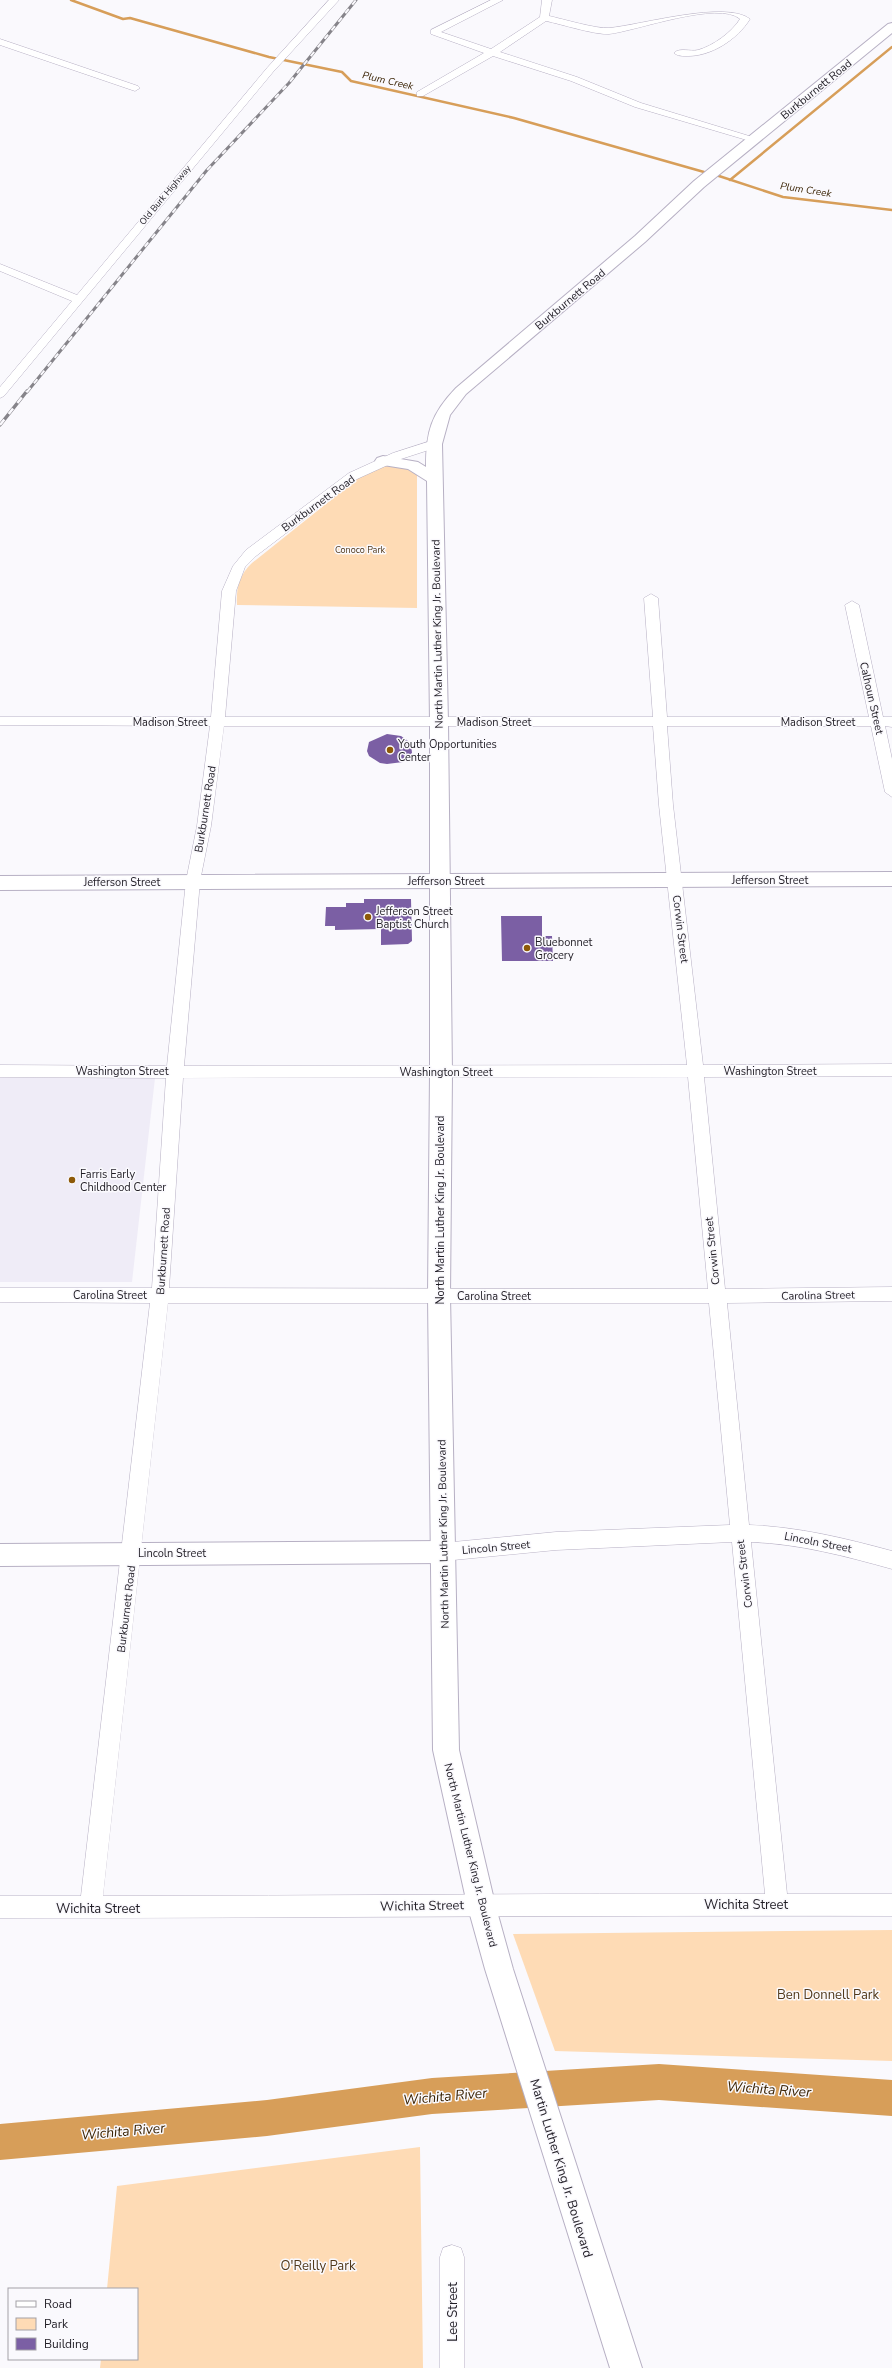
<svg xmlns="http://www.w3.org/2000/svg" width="892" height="2368" font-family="'Nunito Sans',sans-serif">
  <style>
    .built { fill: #efecf7 }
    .green { fill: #fedbb5 }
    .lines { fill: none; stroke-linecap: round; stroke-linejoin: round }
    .stream { stroke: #d79e59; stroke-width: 2.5 }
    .river { fill: #d79e59; fill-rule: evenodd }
    .building { fill: #7b5fa4 }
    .street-casing { stroke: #b7b0c4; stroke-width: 1 }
    .secondary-casing { stroke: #b7b0c4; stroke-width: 2 }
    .primary-casing { stroke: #b7b0c4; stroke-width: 2 }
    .street { fill: #fff; fill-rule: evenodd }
    .secondary { fill: #fff; fill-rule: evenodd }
    .primary { fill: #fff; fill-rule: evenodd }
    .rail-far1-casing { stroke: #86848a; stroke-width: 3 }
    .rail-casing { stroke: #86848a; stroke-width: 3.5 }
    .rail-far1 { stroke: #faf9fd; stroke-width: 2; stroke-dasharray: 5.5; stroke-linecap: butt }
    .rail { stroke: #faf9fd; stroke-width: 2.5; stroke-dasharray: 7; stroke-linecap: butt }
    .poi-dot { fill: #8d5908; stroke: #faf9fd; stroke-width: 1.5 }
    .labels { text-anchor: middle; stroke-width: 3; stroke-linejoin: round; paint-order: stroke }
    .far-street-label { font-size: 9px; fill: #201d25; stroke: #faf9fd }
    .far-park-label { font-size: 9px; fill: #51391b; stroke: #faf9fd }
    .far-water-label { font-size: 10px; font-style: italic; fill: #3b2405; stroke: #faf9fd }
    .street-label { font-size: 11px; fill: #201d25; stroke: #faf9fd }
    .poi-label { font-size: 11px; fill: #201d25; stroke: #faf9fd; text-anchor: start }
    .near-street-label { font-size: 13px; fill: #201d25; stroke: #faf9fd }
    .near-park-label { font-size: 13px; fill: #51391b; stroke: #faf9fd }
    .near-water-label { font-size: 14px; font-style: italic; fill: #3b2405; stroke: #faf9fd }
  </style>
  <rect width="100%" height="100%" fill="#faf9fd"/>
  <path class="built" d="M0,1078H155L132,1282H0Z"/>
  <g class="green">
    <path d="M398,464L417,472V608L237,605C236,588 239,575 252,563L366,472L384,465Z"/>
    <path d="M892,1930V2061L555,2051L513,1934Z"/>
    <path d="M420,2147L423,2368H100L101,2359H137V2289H107L117,2186Z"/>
  </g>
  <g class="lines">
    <g class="stream">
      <path d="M71,0L123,19L130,18L269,57L342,72L351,81L514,118L704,172"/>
      <path d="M719,176L783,197L892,210"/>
      <path d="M730,180L892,47"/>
    </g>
    <path class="river" d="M659,2064L892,2080V2116L659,2100L432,2114L267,2136L0,2160V2124L267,2100L432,2078Z"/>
  </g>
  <g class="building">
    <path d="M387,734L401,736L411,743L412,753L408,758L403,762L387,764L380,763L369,756L367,751L369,742Z"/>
    <path d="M364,899H411L412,941L408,944L381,945V929L335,930V926H325L326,907H346V903H364Z"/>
    <path d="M501,916H542V936H552L553,961H502Z"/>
  </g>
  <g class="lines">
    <defs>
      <g id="street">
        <path d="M329,0H339L273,72L4,396L0,398V387L72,301L0,271V264L77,295L267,68Z"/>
        <path d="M491,0H503L441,32L491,49L540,17L542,0H552L549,16C563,19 596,29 609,28C641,25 726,0 750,19C737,40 710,57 686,56C681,56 678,56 674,53C680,47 690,52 698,50C713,46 732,32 740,19C719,0 636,31 609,34C595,35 561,24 546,21L500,52L577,77L641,103L759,139L754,142L750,141L635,107L571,81L493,56L423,96H417V92L484,53L431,34V30Z"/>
        <path d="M0,39L138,86L140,88L135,91L132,90L0,45Z"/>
        <path d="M434,440L440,444L438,447L401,459L357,479L256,556L245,567L236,591L225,717H653L644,598L651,594L658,598L667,717H869L845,605L852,601L859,605L883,717H892V727L885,726L892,759V797L885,792L871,726H667L673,805L703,1065L892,1064V1076L704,1077L725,1289L892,1287V1301L727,1303L749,1525C799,1527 844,1538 892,1551V1569C845,1556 800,1544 751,1542L787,1894H892V1916C595,1915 297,1918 0,1918V1896H81L150,1303L0,1302V1288H152L166,1078L0,1077V1065L167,1066L186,881L197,826L210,726L0,725V717H211L222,591L233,566L246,550L349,473L393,453ZM224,726H653L659,805L687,1065L184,1066L200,881L211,826ZM688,1077L708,1289L169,1288L183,1078ZM168,1303H709L730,1525L556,1532L443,1543L436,1546L433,1552L436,1558L443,1561L556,1550L732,1542L765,1894C544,1893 324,1896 103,1896Z"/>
        <path d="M452,2245L461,2248L464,2257V2368H440V2257L443,2248Z"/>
      </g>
      <g id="secondary">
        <path d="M892,872V886L0,890V876Z"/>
        <path d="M443,1541L452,1544L456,1552L452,1560L443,1563L0,1566V1544Z"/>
      </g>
      <path id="primary" d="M892,23V33L704,187L645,242L466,394L450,415L442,444L448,722L452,1073L450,1296L459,1750L495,1904L513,1969L642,2368H610L485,1969L467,1904L433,1750L428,1296L430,1073V722L427,481L408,469L377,464L375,461L377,458L383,456L418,462L426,467C426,432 431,414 456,388L635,236L694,181L888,24Z"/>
    </defs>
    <use href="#street" class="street-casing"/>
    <use href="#secondary" class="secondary-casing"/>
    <use href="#primary" class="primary-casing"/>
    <use href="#street" class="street"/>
    <use href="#secondary" class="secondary"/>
    <use href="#primary" class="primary"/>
    <defs>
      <path id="rail-far1" d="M27,392L207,170L289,83L356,0"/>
      <path id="rail" d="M0,425L27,391"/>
    </defs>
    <use href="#rail-far1" class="rail-far1-casing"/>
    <use href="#rail" class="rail-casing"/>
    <use href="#rail-far1" class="rail-far1"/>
    <use href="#rail" class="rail"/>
  </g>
  <g class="poi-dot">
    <circle cx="390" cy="750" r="4"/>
    <circle cx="368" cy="917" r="4"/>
    <circle cx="527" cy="948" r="4"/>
    <circle cx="72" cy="1180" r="4"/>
  </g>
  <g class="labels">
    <g class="far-street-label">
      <text transform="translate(165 195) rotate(-50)" y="3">Old Burk Highway</text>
    </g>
    <g class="far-park-label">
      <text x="360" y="553">Conoco Park</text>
    </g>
    <g class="far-water-label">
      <text transform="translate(388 80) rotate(13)" y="4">Plum Creek</text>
      <text transform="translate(806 189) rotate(9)" y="4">Plum Creek</text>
    </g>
    <g class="street-label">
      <text transform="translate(816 89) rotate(-39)" y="4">Burkburnett Road</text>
      <text transform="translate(570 299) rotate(-40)" y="4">Burkburnett Road</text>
      <text transform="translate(318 503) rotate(-36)" y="4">Burkburnett Road</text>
      <text transform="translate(437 634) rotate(-91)" y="4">North Martin Luther King Jr. Boulevard</text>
      <text transform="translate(872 698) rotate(77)" y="4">Calhoun Street</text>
      <text x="170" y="726">Madison Street</text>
      <text x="494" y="726">Madison Street</text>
      <text x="818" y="726">Madison Street</text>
      <text transform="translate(205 809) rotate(-81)" y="4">Burkburnett Road</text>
      <text x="770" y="884">Jefferson Street</text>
      <text x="446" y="885">Jefferson Street</text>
      <text x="122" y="886">Jefferson Street</text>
      <text transform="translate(681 929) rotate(83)" y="4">Corwin Street</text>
      <text x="122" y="1075">Washington Street</text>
      <text x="770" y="1075">Washington Street</text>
      <text x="446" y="1076">Washington Street</text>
      <text transform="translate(440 1210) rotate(-90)" y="4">North Martin Luther King Jr. Boulevard</text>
      <text transform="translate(163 1251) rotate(-86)" y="4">Burkburnett Road</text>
      <text transform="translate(712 1251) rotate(-96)" y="4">Corwin Street</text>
      <text x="110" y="1299">Carolina Street</text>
      <text transform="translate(818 1295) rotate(-1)" y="4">Carolina Street</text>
      <text x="494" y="1300">Carolina Street</text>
      <text transform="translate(443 1534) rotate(-91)" y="4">North Martin Luther King Jr. Boulevard</text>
      <text transform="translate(818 1542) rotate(11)" y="4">Lincoln Street</text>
      <text transform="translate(496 1547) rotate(-5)" y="4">Lincoln Street</text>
      <text x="172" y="1557">Lincoln Street</text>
      <text transform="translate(744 1574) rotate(-97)" y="4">Corwin Street</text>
      <text transform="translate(126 1609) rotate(-83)" y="4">Burkburnett Road</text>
      <text transform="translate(471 1855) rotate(76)" y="4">North Martin Luther King Jr. Boulevard</text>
    </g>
    <g class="poi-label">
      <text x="398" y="748">Youth Opportunities<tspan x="398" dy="13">Center</tspan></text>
      <text x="376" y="915">Jefferson Street<tspan x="376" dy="13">Baptist Church</tspan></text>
      <text x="535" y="946">Bluebonnet<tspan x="535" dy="13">Grocery</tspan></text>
      <text x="80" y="1178">Farris Early<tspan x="80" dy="13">Childhood Center</tspan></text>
    </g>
    <g class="near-street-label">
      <text x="746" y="1909">Wichita Street</text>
      <text transform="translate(422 1905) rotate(-1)" y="5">Wichita Street</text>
      <text x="98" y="1913">Wichita Street</text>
      <text transform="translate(562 2168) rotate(73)" y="5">Martin Luther King Jr. Boulevard</text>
      <text transform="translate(452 2312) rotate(-90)" y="5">Lee Street</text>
    </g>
    <g class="near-park-label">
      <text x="828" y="1999">Ben Donnell Park</text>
      <text x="318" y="2270">O'Reilly Park</text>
    </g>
    <g class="near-water-label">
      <text transform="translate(769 2089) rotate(4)" y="5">Wichita River</text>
      <text transform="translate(445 2096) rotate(-5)" y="5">Wichita River</text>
      <text transform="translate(123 2131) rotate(-5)" y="5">Wichita River</text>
    </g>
  </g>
  <rect x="8" y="2288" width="130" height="72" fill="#faf9fd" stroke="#a3a1a7"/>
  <rect x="16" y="2301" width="20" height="6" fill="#ffffff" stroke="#a3a1a7"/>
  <text x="44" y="2308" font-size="12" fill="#201d25">Road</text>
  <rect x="16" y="2318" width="20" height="12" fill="#fedbb5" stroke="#a3a1a7"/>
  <text x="44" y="2328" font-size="12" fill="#201d25">Park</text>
  <rect x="16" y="2338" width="20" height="12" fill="#7b5fa4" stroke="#a3a1a7"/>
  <text x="44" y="2348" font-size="12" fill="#201d25">Building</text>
</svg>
